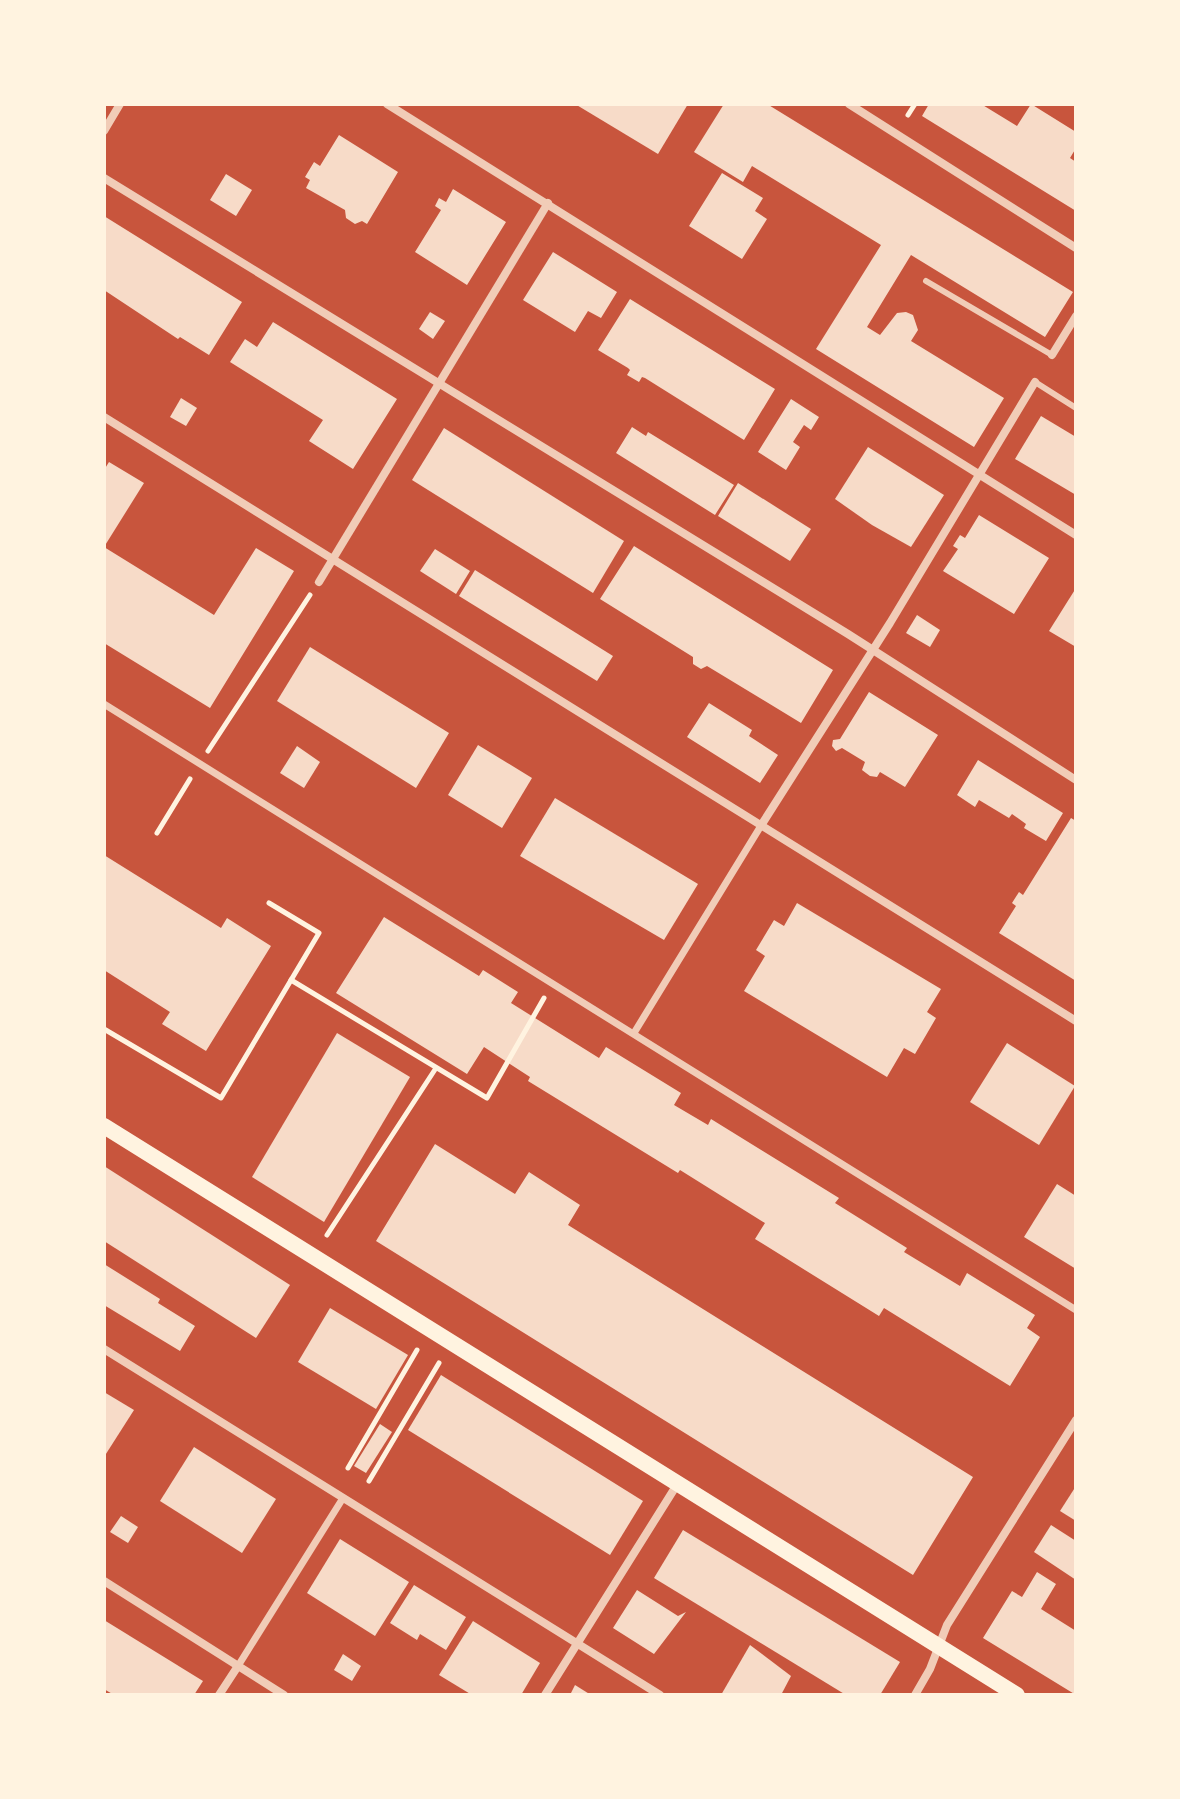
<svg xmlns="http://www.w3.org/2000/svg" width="1180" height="1799" viewBox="0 0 1180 1799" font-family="Signika,sans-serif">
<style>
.building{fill:#f7dbc8}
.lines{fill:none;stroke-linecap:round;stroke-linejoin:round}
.path{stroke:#fff3e0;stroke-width:5}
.service{stroke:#f1ccb7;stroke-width:6}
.pedestrian{stroke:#f1ccb7;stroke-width:7}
.minor{stroke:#f1ccb7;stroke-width:8}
.secondary{stroke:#fff3e0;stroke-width:16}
</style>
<rect width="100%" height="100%" fill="#c8553d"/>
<g class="building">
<path d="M575,104H688L658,154Z"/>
<path d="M724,104H767L1073,292L1045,337L911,255L867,327L880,335L897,313L906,312L913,315L918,330L911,341L1004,398L974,447L816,349L881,245L752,166L743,182L694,152Z"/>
<path d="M929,104H981L1017,126L1031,104L1076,132V148L1070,158L1076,162V211L922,116Z"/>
<path d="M339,135L398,172L367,224L362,221L355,224L346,218L345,210L306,188L310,180L305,177L314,162L320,166Z"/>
<path d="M722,173L763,198L755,211L767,219L742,259L689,226Z"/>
<path d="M226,174L252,190L236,216L210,200Z"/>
<path d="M453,189L506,222L467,285L415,252L441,210L435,206L439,198L446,202Z"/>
<path d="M104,216L242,302L209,355L180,337L178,339L104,290Z"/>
<path d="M553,252L617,292L601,318L588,311L575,332L523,300Z"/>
<path d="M630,299L775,389L744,440L645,378L642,377L639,382L627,375L630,370L628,368L598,350Z"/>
<path d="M430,312L445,321L433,339L419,329Z"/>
<path d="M273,322L397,399L353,469L309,441L323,420L230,362L245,339L257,347Z"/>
<path d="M181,398L197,408L186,426L170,417Z"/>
<path d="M791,399L819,417L811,430L804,425L793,442L800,447L786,470L758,452Z"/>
<path d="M1041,416L1076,437V495L1015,459Z"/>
<path d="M632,427L646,436L648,432L734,485L715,515L616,453Z"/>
<path d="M444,428L624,541L593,593L412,480Z"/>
<path d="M868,447L944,495L911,547L872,525L835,499Z"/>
<path d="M109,462L144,483L104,547L214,615L256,548L294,571L210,708L104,643V470Z"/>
<path d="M738,483L811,529L790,561L718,516Z"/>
<path d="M979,515L1049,558L1014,614L943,571L958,549L953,546L960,535L965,538Z"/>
<path d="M634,546L833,670L801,723L707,666L701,669L693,664V657L600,599Z"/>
<path d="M435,549L470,571L456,594L420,571Z"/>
<path d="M475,570L613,656L597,681L459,596Z"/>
<path d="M1076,588V647L1049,631Z"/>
<path d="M917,615L940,630L930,647L906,633Z"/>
<path d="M310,647L449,733L416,788L277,701Z"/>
<path d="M869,692L938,735L905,787L880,772L877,777L870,776L862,770L865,762L842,748L836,751L832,746L833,740L840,739Z"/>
<path d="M709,703L752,730L749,736L778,755L760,783L687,737Z"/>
<path d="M478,745L532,778L502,828L448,795Z"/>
<path d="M297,746L320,762L304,788L280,773Z"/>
<path d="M978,760L1063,813L1046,841L1024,828L1026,824L1012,814L1009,818L979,800L975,807L957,795Z"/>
<path d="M555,798L698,884L664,940L520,856Z"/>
<path d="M1071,818L1076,821V981L999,933L1016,906L1012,903L1019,892L1023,895Z"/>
<path d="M104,855L221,928L227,918L271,946L206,1051L162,1024L170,1012L104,970Z"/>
<path d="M797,903L941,989L927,1012L936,1018L915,1054L904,1048L887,1077L744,991L765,956L756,950L774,920L784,926Z"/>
<path d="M384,917L479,976L483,970L518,992L511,1003L599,1058L606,1047L681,1093L674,1105L708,1125L711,1119L839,1198L835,1203L907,1248L904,1252L960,1286L967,1273L1035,1315L1027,1328L1040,1337L1010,1386L884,1308L879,1316L755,1239L765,1223L680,1170L678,1173L528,1081L530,1077L484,1047L467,1074L336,993Z"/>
<path d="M337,1033L410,1077L324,1222L252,1177Z"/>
<path d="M1007,1043L1075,1086L1039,1145L970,1102Z"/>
<path d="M435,1144L515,1194L529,1172L580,1205L568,1225L973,1477L913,1575L376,1241Z"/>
<path d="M104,1166L290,1285L256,1338L104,1241Z"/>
<path d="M1057,1184L1076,1196V1269L1024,1237Z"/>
<path d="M104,1264L160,1299L158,1303L195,1326L180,1351L104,1305Z"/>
<path d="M330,1308L408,1355L376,1409L298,1362Z"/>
<path d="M441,1375L643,1501L610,1555L408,1430Z"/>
<path d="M104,1392L134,1410L104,1457Z"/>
<path d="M380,1424L392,1432L366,1473L354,1466Z"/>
<path d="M194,1447L276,1499L242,1553L160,1501Z"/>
<path d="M1076,1486V1521L1060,1511Z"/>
<path d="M121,1516L138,1527L128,1543L110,1532Z"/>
<path d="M1051,1525L1076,1541V1580L1034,1552Z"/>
<path d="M683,1530L900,1662L880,1695H846L654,1578Z"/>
<path d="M340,1539L409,1582L375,1636L307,1593Z"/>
<path d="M1037,1572L1056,1584L1041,1609L1076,1631V1695L983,1638L1012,1591L1022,1597Z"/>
<path d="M414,1585L466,1617L446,1650L420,1634L417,1640L390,1623Z"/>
<path d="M637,1590L678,1616L686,1612L654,1654L613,1628Z"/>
<path d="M104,1620L203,1681L194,1695H114L104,1689Z"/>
<path d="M473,1621L540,1663L521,1695H472L439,1675Z"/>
<path d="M750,1645L791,1676L781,1695H721Z"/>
<path d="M343,1654L361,1666L352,1681L334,1670Z"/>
<path d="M575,1685L591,1695H570Z"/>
</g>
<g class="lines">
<g class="path">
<path d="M908,115L915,104"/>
<path d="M208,751L310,595"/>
<path d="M157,833L190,779"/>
<path d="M291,980L487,1098L544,998"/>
<path d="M104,1029L221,1098L319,933L269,903"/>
<path d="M327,1235L436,1068"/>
<path d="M348,1468L417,1350"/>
<path d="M369,1481L439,1363"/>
</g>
<g class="service">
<path d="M926,281L1052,355"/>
<path d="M1035,382L1076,408"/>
</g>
<g class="pedestrian">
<path d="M104,704L1076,1310"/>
<path d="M634,1033L762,824"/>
<path d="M238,1666L343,1498"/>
</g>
<g class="minor">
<path d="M387,104L1076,535"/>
<path d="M849,104L1076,248"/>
<path d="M104,131L120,104"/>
<path d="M104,178L848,634L1076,780"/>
<path d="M1052,355L1076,316"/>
<path d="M104,417L1076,1021"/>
<path d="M319,582L548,203"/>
<path d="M762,824L890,623L1035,382"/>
<path d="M104,1349L660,1695"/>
<path d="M104,1581L284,1695"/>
<path d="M219,1695L238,1666"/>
<path d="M545,1695L678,1483"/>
<path d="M915,1695L930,1669L947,1625L1076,1420"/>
</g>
<path class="secondary" d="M104,1126L1017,1695"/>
</g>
<rect width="1180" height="1799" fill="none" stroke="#fff3e0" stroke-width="212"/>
</svg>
